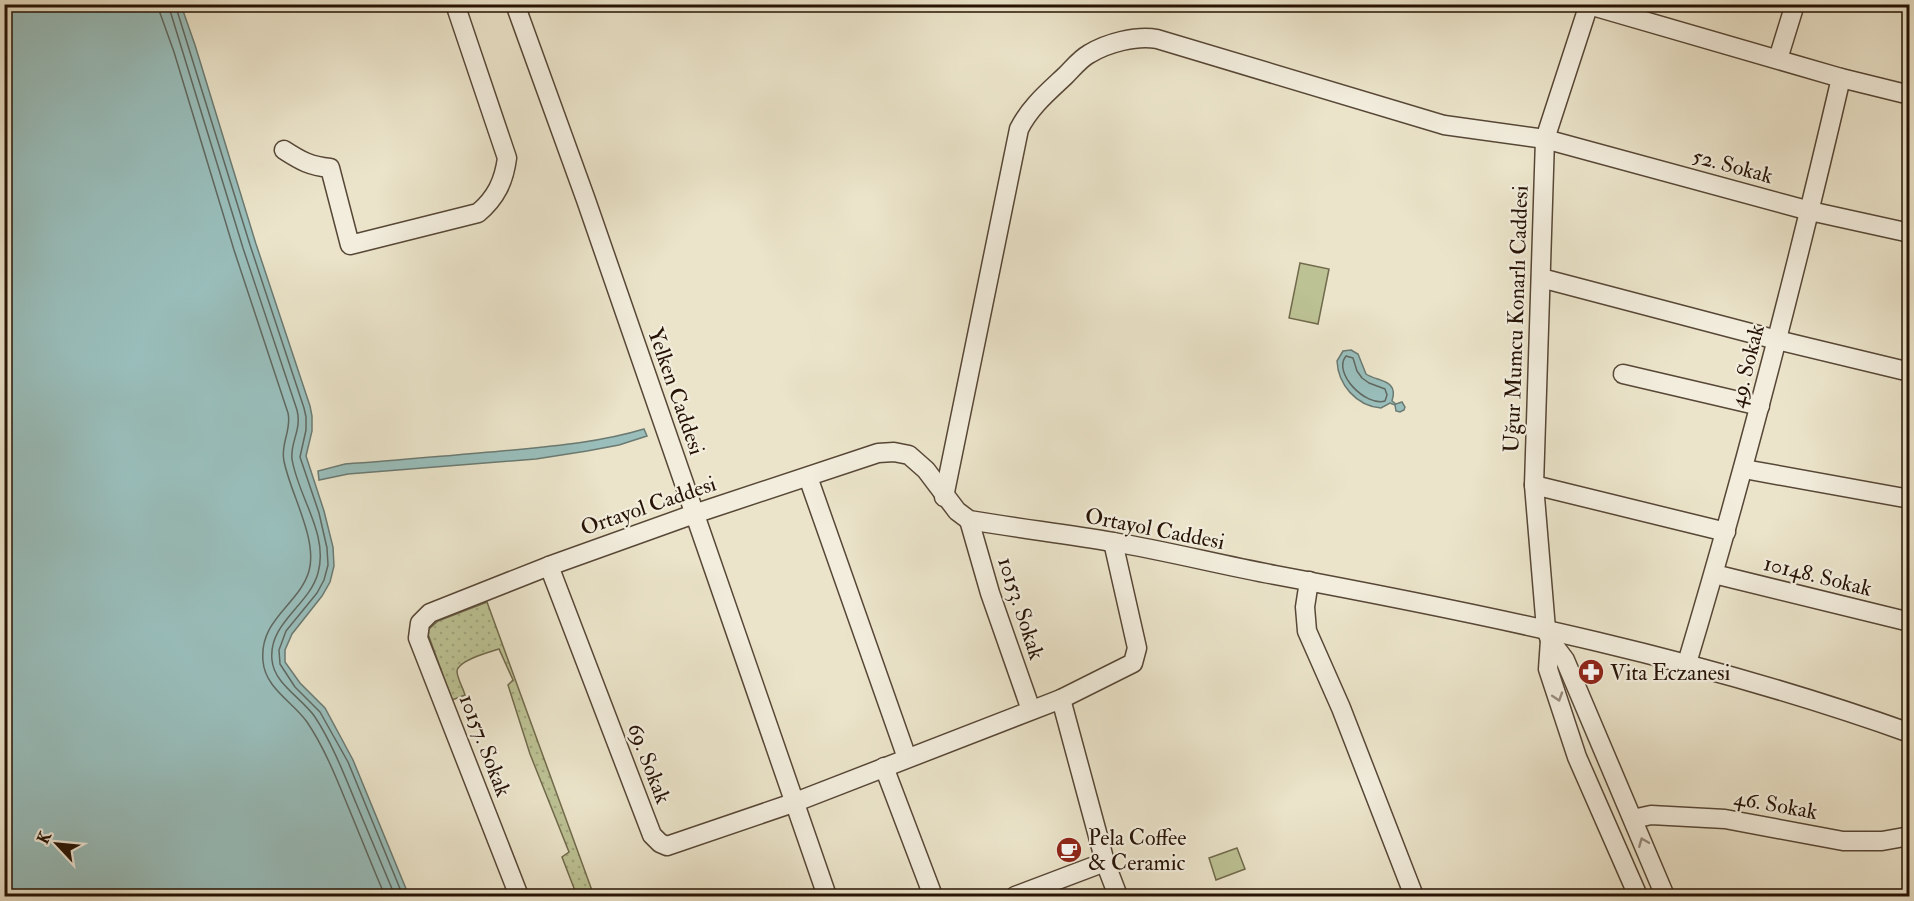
<svg xmlns="http://www.w3.org/2000/svg" width="1914" height="901" viewBox="0 0 1914 901" font-family="'IM FELL Double Pica',serif">
<style>
.grass{fill:url(#grass-dots);stroke:#716a4c;stroke-width:1.5}
.pitch{fill:#bcc294;stroke:#716a4c;stroke-width:1.5}
.water{fill:#99bebb;stroke:#6b7a72;stroke-width:1.5}
.lines{fill:none;stroke-linecap:round;stroke-linejoin:round}
.shore{stroke:#606860;stroke-width:1.5}
.minor-casing{stroke:#574736;stroke-width:21}
.minor{stroke:#f2eddd;stroke-width:18}
.oneway{stroke:#968b7c}
.labels{text-anchor:middle;stroke-width:4.5;stroke-linejoin:round;paint-order:stroke}
.street-label{font-size:22px;fill:#261305;stroke:#f2eddd}
.poi-label{font-size:22px;fill:#261305;stroke:#f2eddd;text-anchor:start}
</style>
<defs>
<pattern id="grass-dots" width="8" height="8" patternUnits="userSpaceOnUse" patternTransform="scale(1.5)"><rect width="8" height="8" fill="#bcc294"/><path d="M2 2h.1M6 6h.1" fill="none" stroke="#a1a67e" stroke-width="1.8" stroke-linecap="round"/></pattern>
</defs>
<rect width="100%" height="100%" fill="#ebe4ca"/>
<filter id="stains"><feTurbulence type="fractalNoise" baseFrequency=".00333" numOctaves="4"/><feColorMatrix values="0 0 0 0 .2 0 0 0 0 .09 0 0 0 0 .02 0 0 0 .5 -.17"/></filter>
<radialGradient id="worn" r=".72"><stop offset=".6" stop-color="#630" stop-opacity="0"/><stop offset="1" stop-color="#630" stop-opacity=".3"/></radialGradient>
<path class="grass" d="M487,602L594,896H577L562,857L569,852L530,754L508,685L513,680L499,649C490,652 458,660 457,671C457,678 463,688 465,695L452,700L428,634L429,629L438,621Z"/>
<g class="pitch">
<path d="M1300,263L1329,269L1318,324L1289,318Z"/>
<path d="M1237,848L1245,869L1216,880L1209,858Z"/>
</g>
<g class="water">
<path d="M5,4L181,5L195,45L256,244L310,406L312,416V431L306,456L324,511L333,547L334,566L330,582L322,596L292,634L285,650V662L300,683L325,708L353,760L409,896H5Z"/>
<path d="M1351,350L1358,354L1366,374C1378,382 1399,379 1392,401L1396,404L1402,402L1405,407L1404,410L1400,412L1396,411L1395,405L1390,403L1381,408C1356,406 1338,384 1337,361L1343,351Z"/>
<path d="M644,429L647,436L619,445L587,451L536,459L348,474L319,480L318,471L345,464C393,461 442,456 491,452C542,447 594,444 644,429Z"/>
</g>
<g class="lines">
<g class="shore">
<path d="M159,4L160,13L174,52L234,250L288,413C292,430 280,444 284,461C290,493 318,539 309,571C299,605 259,619 263,661C265,688 293,702 307,722C324,747 336,777 347,804C360,835 372,866 385,896"/>
<path d="M168,4L243,248L297,410C302,430 290,442 292,459C298,497 329,534 318,573C309,606 268,623 272,660C274,684 302,698 315,717C332,743 344,774 356,803C369,834 382,865 395,896"/>
<path d="M175,4L250,245L304,408L306,417V430L300,457L319,513L327,548L328,565L324,580L317,593L286,631L279,650L280,664L295,687L320,712L348,762L403,896"/>
<path d="M1346,356L1353,358L1357,371L1362,378L1369,383L1385,389L1387,395L1385,401C1366,407 1332,373 1346,356Z"/>
</g>
<g class="minor-casing">
<g id="minor">
<path d="M515,4L586,200L827,896"/>
<path d="M1589,4L1545,139L1534,485L1546,629L1550,640L1565,660L1665,896"/>
<path d="M1589,5L1841,78L1910,95"/>
<path d="M1778,59L1795,4"/>
<path d="M284,150C301,161 310,166 330,168L350,245L478,213C496,198 504,181 507,158L455,4"/>
<path d="M1541,278L1777,340L1910,372"/>
<path d="M1623,374L1760,406"/>
<path d="M1744,469L1910,499"/>
<path d="M808,477L907,758"/>
<path d="M1534,485L1726,532"/>
<path d="M944,497L1019,129C1030,107 1048,92 1065,76C1073,68 1080,59 1089,54C1107,43 1137,35 1157,39L1444,125L1545,139L1810,211L1910,233"/>
<path d="M969,520L990,593L1031,710"/>
<path d="M549,566L652,835L660,843L667,846L793,803L1061,699L1133,663L1137,648L1113,542"/>
<path d="M1714,574L1910,622"/>
<path d="M1309,581L1305,607L1307,631L1341,708L1414,896"/>
<path d="M1550,640L1548,669L1577,757L1638,896"/>
<path d="M1687,663C1745,470 1795,275 1841,78"/>
<path d="M1061,699L1105,862"/>
<path d="M884,767L933,896"/>
<path d="M1633,819L1651,815L1725,819L1843,841H1882L1910,836"/>
<path d="M519,896L418,638L420,623L430,613L549,566L694,514L878,453L894,452L909,455L926,470L957,511L969,520C1017,528 1065,534 1113,542C1167,551 1221,565 1275,575C1489,615 1704,659 1910,733"/>
<path d="M1015,896L1105,862L1118,896"/>
</g>
</g>
<use href="#minor" class="minor"/>
</g>
<defs><path id="oneway-chevron" d="M-2-3.5L2.5 0L-2 3.5" fill="none" stroke-width="1.6" stroke-linecap="round" stroke-linejoin="round" transform="scale(1.5)"/></defs>
<g class="oneway">
<use href="#oneway-chevron" transform="translate(1558 697) rotate(72)"/>
<use href="#oneway-chevron" transform="translate(1643 842) rotate(-112)"/>
</g>
<defs>
<g id="pharmacy-disc" transform="scale(1.35)"><circle r="9.5" fill="#8f2418" stroke="#f2eddd"/><path d="M-2-6h4v4h4v4h-4v4h-4v-4h-4v-4h4Z" fill="#fff"/></g>
<g id="cafe-disc" transform="scale(1.35)"><circle r="9.5" fill="#8f2418" stroke="#f2eddd"/><path d="M-5.5-4.5H6V0H3Q3 3.5 0 3.5H-2.5Q-5.5 3.5-5.5 0ZM3-3.2v2h1.7v-2ZM-6 4.5H4V6H-6Z" fill="#fff"/></g>
</defs>
<g fill-rule="evenodd">
<use href="#pharmacy-disc" x="1591" y="672"/>
<use href="#cafe-disc" x="1069" y="850"/>
</g>
<g class="labels">
<g class="street-label">
<text transform="translate(1733 165) rotate(15)" y="8">52. Sokak</text>
<text transform="translate(1515 319) rotate(-88)" y="8">Uğur Mumcu Konarlı Caddesi</text>
<text transform="translate(1746 366) rotate(-76)" y="8">49. Sokak</text>
<text transform="translate(677 391) rotate(71)" y="8">Yelken Caddesi</text>
<text transform="translate(648 505) rotate(-19)" y="8">Ortayol Caddesi</text>
<text transform="translate(1155 528) rotate(11)" y="8">Ortayol Caddesi</text>
<text transform="translate(1818 575) rotate(14)" y="8">10148. Sokak</text>
<text transform="translate(1022 608) rotate(72)" y="8">10153. Sokak</text>
<text transform="translate(486 745) rotate(69)" y="8">10157. Sokak</text>
<text transform="translate(650 763) rotate(69)" y="8">69. Sokak</text>
<text transform="translate(1776 804) rotate(10)" y="8">46. Sokak</text>
</g>
<g class="poi-label">
<text x="1610" y="680">Vita Eczanesi</text>
<text x="1088" y="845">Pela Coffee<tspan x="1088" dy="25">&amp; Ceramic</tspan></text>
</g>
</g>
<rect width="1914" height="901" fill="none" stroke="#ebe4ca" stroke-width="24"/>
<rect x="6" y="6" width="1902" height="889" fill="none" stroke="#261305" stroke-width="3"/>
<rect x="12" y="12" width="1890" height="877" fill="none" stroke="#261305" stroke-width="1.5"/>
<g transform="translate(57 844) rotate(296)" stroke="#f2eddd" stroke-width="4.5" paint-order="stroke">
<path d="M0-4.5L10 22L0 15L-10 22Z" fill="#261305"/>
<text y="-9" font-size="16" font-weight="bold" text-anchor="middle" fill="#261305">K</text>
</g>
<rect width="100%" height="100%" filter="url(#stains)"/>
<rect width="100%" height="100%" fill="url(#worn)"/>
</svg>
